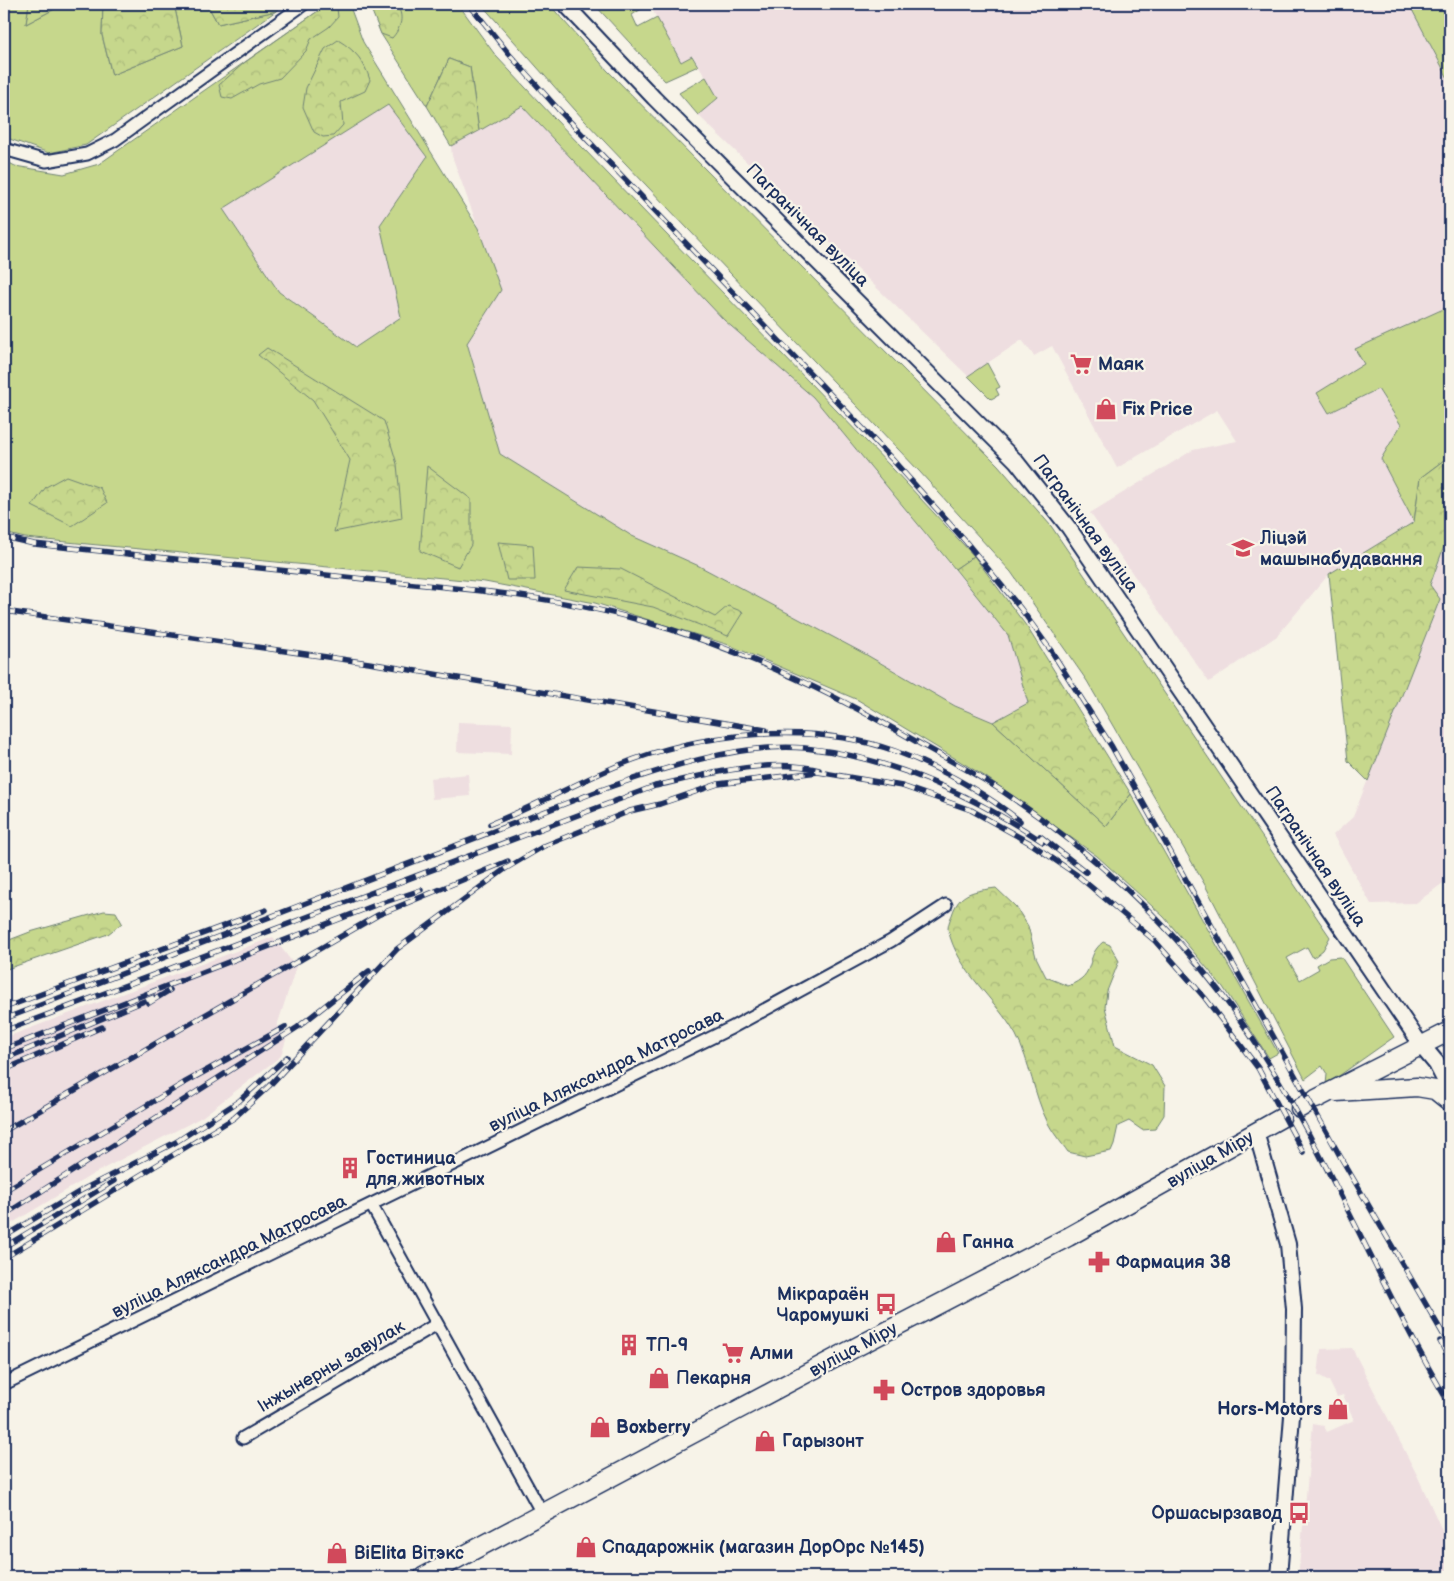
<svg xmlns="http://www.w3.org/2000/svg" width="1454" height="1581" viewBox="0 0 1454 1581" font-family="'Balsamiq Sans',sans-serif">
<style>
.built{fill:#eedee0}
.grass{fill:#c6d78c;stroke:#708375;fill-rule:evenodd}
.forest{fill:url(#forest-crowns);stroke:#708375}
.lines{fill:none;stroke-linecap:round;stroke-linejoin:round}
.minor-casing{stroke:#1b2f5e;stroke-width:15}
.tertiary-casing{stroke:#1b2f5e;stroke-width:18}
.secondary-casing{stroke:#1b2f5e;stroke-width:20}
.primary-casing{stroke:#1b2f5e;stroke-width:21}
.minor{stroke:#f7f3e8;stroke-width:11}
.tertiary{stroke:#f7f3e8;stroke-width:14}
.secondary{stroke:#f7f3e8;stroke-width:16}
.primary{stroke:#f7f3e8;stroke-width:18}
.rail-casing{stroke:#1b2f5e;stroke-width:5.5}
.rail{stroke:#f7f3e8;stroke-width:4;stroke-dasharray:11;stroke-linecap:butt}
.labels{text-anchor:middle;stroke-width:4.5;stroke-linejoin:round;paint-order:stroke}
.street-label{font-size:18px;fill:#1b2f5e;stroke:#f7f3e8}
.poi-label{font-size:18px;font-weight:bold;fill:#1b2f5e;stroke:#f7f3e8;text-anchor:start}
</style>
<defs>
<pattern id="forest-crowns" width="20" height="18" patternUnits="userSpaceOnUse" patternTransform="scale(1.25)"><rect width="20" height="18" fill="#c6d78c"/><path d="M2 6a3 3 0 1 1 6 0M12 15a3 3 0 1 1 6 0" fill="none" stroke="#aab97b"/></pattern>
</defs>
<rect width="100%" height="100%" fill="#f7f3e8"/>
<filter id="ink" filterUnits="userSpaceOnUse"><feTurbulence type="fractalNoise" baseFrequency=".02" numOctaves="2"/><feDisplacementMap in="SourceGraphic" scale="10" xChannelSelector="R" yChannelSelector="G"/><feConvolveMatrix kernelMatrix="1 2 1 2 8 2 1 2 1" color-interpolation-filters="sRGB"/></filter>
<g filter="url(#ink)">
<g class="built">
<path d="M649,4H1409L1450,82V306L1356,349L1365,364L1329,413L1378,389L1401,425L1381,459L1414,522L1329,574L1277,636L1209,682L1090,513L1193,450L1237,441L1217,410L1117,468L1052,346L1034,356L1022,340L968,376L698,115L718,98L693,56L681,62Z"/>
<path d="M388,105L427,157L380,225L401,317L356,347L279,292L223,209Z"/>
<path d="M522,106L724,320L813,397L1008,635L1028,703L993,722L955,706L865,654L699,566L632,536L500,454L467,342L501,290L452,156L451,146Z"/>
<path d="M1450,530V878L1416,903L1371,904L1333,835L1353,817L1440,599L1430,585Z"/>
<path d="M458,722L512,724L511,754L457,752Z"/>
<path d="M468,774L470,796L432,799L430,778Z"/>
<path d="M273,937L296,967L277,1026L286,1040L281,1056L202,1117L95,1173L4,1228V1038Z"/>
<path d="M1352,1348L1417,1475L1450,1548V1577H1298L1313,1424L1324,1426L1327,1432L1354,1420L1343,1395L1337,1397L1329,1381L1318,1375L1321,1349Z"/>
</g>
<g class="grass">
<path d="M4,4H29L26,24L64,4H103L102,35L112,75L183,46L174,4H207L218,24L276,11L86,145L49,153L4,137Z"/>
<path d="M328,4H349L363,42L478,228L501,290L467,343L500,454L632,536L699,566L865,654L955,706L993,722L1106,826L1131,794L1278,1053L1269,1058L1223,987L1164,917L1097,856L986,777L858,700L729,645L595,603L485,582L25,538L4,533V160L15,166L64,174L99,164ZM388,105L427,157L380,225L401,317L356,347L279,292L223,209Z"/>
<path d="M370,4H458L496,56L554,118L893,469L974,556L955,569L813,397L724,320L522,106L479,131L470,67L449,59L427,106L381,34Z"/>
<path d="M481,4H549L607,70L998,465L1051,526L1330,937L1323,950L1313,958L1307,947L1287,958L1300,980L1319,969L1317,965L1329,958L1341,957L1394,1037L1326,1085L1327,1074L1322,1066L1305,1079L1205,885L1087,681L1011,572L919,471L584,120Z"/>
<path d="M594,4H624L626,7L633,4H649L632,15L638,28L657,18L681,62L692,56L698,66L665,81Z"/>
<path d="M1409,4H1442L1450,19V82Z"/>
<path d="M706,77L718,98L698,115L679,93Z"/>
<path d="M1450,306V452L1448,457L1420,478L1414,522L1381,459L1401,425L1378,389L1329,413L1317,393L1364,364L1355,349Z"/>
<path d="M987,363L1000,387L996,389L999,395L991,399L968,376Z"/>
</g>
<g class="forest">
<path d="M29,4H64L26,24Z"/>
<path d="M103,4H174L183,46L112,75L102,35Z"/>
<path d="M207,4H285L276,11L218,24Z"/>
<path d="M328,4L337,8L338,17L329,27L311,39L306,51L280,78L259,84L232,99L222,97L219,85L244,63Z"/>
<path d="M374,4H396C405,16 401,28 392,38L381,34L371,9Z"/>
<path d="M338,40C356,51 364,61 370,80L365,91L341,102L343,125L333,136L323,137L314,132L303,107L306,88L325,49Z"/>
<path d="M449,59L470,67L479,131L451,146L427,106Z"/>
<path d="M267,348L384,421L397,464L402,518L334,532L350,460L313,400L258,355Z"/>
<path d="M1450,452V530L1430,585L1440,599L1368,781L1348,761L1329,574L1414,522L1420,478L1448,457Z"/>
<path d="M427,466L471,499V545L458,567L420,551Z"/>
<path d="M66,476L100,488L107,503L72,526L32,506L46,487Z"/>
<path d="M498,542L533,545L535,580H507Z"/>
<path d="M974,556L1027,627L1131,794L1106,826L993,722L1028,703L1008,635L955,569Z"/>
<path d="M578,567L621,569L715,617L728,606L743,612L728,636L653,607L564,590Z"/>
<path d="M996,888L1016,907L1028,926L1036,957L1046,977L1068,986C1099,974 1083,958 1103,942L1110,945L1119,961L1107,991L1105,1007L1115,1046L1152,1065L1165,1086L1164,1115L1155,1129L1142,1130L1129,1121L1118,1126L1114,1144L1111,1151L1085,1156L1068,1152C1061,1142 1052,1132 1047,1121C1034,1095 1030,1062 1016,1035C996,999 957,971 948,929C948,925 950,919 952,915C959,892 974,891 996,888Z"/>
<path d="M104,911L116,912L122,923L108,934L4,970V942L30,932Z"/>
</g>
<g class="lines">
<g class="minor-casing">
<g id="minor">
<path d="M4,149L46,161L87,154L115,140L304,4"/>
<path d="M372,1206L542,1513"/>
<path d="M4,1384L731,1028L891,941L946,905"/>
<path d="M243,1438L437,1324"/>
</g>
</g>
<g class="tertiary-casing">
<g id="tertiary">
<path d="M565,4L654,98L1016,461L1069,528L1422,1046"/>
<path d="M1256,1132L1288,1244L1294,1309L1293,1404L1279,1577"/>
</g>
</g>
<g class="secondary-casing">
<path id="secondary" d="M1422,1046L1437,1064L1450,1089"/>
</g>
<g class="primary-casing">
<g id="primary">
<path d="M1336,1092L1417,1087L1435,1090L1450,1102"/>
<path d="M1316,1099L1450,1031"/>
<path d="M1300,1108L1308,1103"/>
<path d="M423,1577L841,1355L1068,1237L1281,1118"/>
</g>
</g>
<use href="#minor" class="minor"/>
<use href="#tertiary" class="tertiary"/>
<use href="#secondary" class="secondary"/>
<use href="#primary" class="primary"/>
<g class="rail-casing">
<g id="rail">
<path d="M469,4L509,54L558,109L891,458L966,542L1021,609L1052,652L1112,747L1340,1156L1450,1346"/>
<path d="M4,537L34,544C144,556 254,567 364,579C455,588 550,595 639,620C737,647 829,691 917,742C945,758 975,773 1002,791C1084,846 1159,912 1219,991C1315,1117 1369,1270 1450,1405"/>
<path d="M4,611L369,663L766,730"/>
<path d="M490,824C534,807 574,784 617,766C699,732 811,721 895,751C941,768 982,791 1020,821"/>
<path d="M1040,836L1086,872"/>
<path d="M149,1003L170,990"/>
<path d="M4,1008L266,910"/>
<path d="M4,1019L598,791C658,770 740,742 805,748C891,757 972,795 1043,842"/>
<path d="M4,1031L655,786C704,775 770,757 819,770"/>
<path d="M4,1049L373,906L421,890"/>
<path d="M4,1059L154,997"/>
<path d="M4,1070L102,1027"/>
<path d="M4,1131L378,915L508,861"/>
<path d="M4,1191L184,1083L285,1027"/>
<path d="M4,1215L298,1027L369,971"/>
<path d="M4,1237L82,1190L176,1142L239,1101L287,1057"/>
<path d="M4,1247L114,1181"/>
<path d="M4,1258L234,1118L269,1086L397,949L505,869L544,846L630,811L660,804L718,784L818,772L902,786L971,810L1030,843L1077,875L1155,941L1205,998L1258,1068L1303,1152"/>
<path d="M1440,1341L1450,1361"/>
</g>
</g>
<use href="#rail" class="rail"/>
</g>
</g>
<defs>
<g id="supermarket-bare" transform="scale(1.725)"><path d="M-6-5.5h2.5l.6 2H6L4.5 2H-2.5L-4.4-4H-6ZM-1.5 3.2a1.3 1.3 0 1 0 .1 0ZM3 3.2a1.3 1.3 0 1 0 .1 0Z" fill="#d1495b" stroke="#f7f3e8" stroke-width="2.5" paint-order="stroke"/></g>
<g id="shop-bare" transform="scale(1.725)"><path d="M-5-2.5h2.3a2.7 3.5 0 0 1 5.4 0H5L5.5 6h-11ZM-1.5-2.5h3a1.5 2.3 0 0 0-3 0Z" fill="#d1495b" stroke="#f7f3e8" stroke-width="2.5" paint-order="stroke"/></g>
<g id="university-bare" transform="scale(1.725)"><path d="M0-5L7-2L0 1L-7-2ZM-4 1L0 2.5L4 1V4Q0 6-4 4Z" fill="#d1495b" stroke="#f7f3e8" stroke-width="2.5" paint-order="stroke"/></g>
<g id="building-bare" transform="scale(1.725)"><path d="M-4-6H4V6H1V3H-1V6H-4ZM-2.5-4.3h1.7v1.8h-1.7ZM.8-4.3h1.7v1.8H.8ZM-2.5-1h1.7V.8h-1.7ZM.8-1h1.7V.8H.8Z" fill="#d1495b" stroke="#f7f3e8" stroke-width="2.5" paint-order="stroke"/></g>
<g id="pharmacy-bare" transform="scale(1.725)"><path d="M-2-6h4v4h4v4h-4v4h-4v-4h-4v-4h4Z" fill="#d1495b" stroke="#f7f3e8" stroke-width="2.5" paint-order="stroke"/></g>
<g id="bus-bare" transform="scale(1.725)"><path d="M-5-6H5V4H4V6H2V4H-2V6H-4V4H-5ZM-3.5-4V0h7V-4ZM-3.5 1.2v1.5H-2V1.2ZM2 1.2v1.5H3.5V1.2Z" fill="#d1495b" stroke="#f7f3e8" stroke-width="2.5" paint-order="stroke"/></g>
</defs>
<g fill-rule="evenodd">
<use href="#supermarket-bare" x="1081" y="364"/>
<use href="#shop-bare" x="1106" y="409"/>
<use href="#university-bare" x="1243" y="548"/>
<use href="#building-bare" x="350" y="1168"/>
<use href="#shop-bare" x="946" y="1242"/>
<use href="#pharmacy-bare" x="1099" y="1262"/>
<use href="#bus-bare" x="886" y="1304"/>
<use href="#building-bare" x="629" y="1345"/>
<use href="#supermarket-bare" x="733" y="1353"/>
<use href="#shop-bare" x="659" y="1378"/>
<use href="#pharmacy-bare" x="884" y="1390"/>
<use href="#shop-bare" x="1338" y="1409"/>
<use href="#shop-bare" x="600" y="1427"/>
<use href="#shop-bare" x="765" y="1441"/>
<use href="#bus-bare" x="1299" y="1513"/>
<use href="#shop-bare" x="586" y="1547"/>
<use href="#shop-bare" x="337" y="1553"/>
</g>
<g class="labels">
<g class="street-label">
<text transform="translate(808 225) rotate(45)" y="6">Пагранічная вуліца</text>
<text transform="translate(1086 523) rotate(54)" y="6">Пагранічная вуліца</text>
<text transform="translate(1316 856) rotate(56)" y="6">Пагранічная вуліца</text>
<text transform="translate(606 1070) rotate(-26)" y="6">вуліца Аляксандра Матросава</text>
<text transform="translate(1210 1159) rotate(-30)" y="6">вуліца Міру</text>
<text transform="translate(229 1256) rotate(-26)" y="6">вуліца Аляксандра Матросава</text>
<text transform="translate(853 1349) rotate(-28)" y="6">вуліца Міру</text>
<text transform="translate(331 1366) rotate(-30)" y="6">Інжынерны завулак</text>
</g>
<g class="poi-label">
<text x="1098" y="370">Маяк</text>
<text x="1122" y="415">Fix Price</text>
<text x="1260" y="544">Ліцэй<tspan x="1260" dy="21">машынабудавання</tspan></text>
<text x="366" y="1164">Гостиница<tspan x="366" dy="21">для животных</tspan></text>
<text x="962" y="1248">Ганна</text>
<text x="1116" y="1268">Фармация 38</text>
<text x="869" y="1300" text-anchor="end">Мікрараён<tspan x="869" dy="21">Чаромушкі</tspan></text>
<text x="646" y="1351">ТП-9</text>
<text x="750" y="1359">Алми</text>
<text x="676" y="1384">Пекарня</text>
<text x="901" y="1396">Остров здоровья</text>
<text x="1322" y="1415" text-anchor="end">Hors-Motors</text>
<text x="616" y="1433">Boxberry</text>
<text x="782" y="1447">Гарызонт</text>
<text x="1282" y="1519" text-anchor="end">Оршасырзавод</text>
<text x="602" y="1553">Спадарожнік (магазин ДорОрс №145)</text>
<text x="354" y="1559">ВiElita Вітэкс</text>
</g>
</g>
<rect width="1454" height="1581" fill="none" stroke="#f7f3e8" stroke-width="20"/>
<rect x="10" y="10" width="1434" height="1561" fill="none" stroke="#1b2f5e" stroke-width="2" filter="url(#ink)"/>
</svg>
